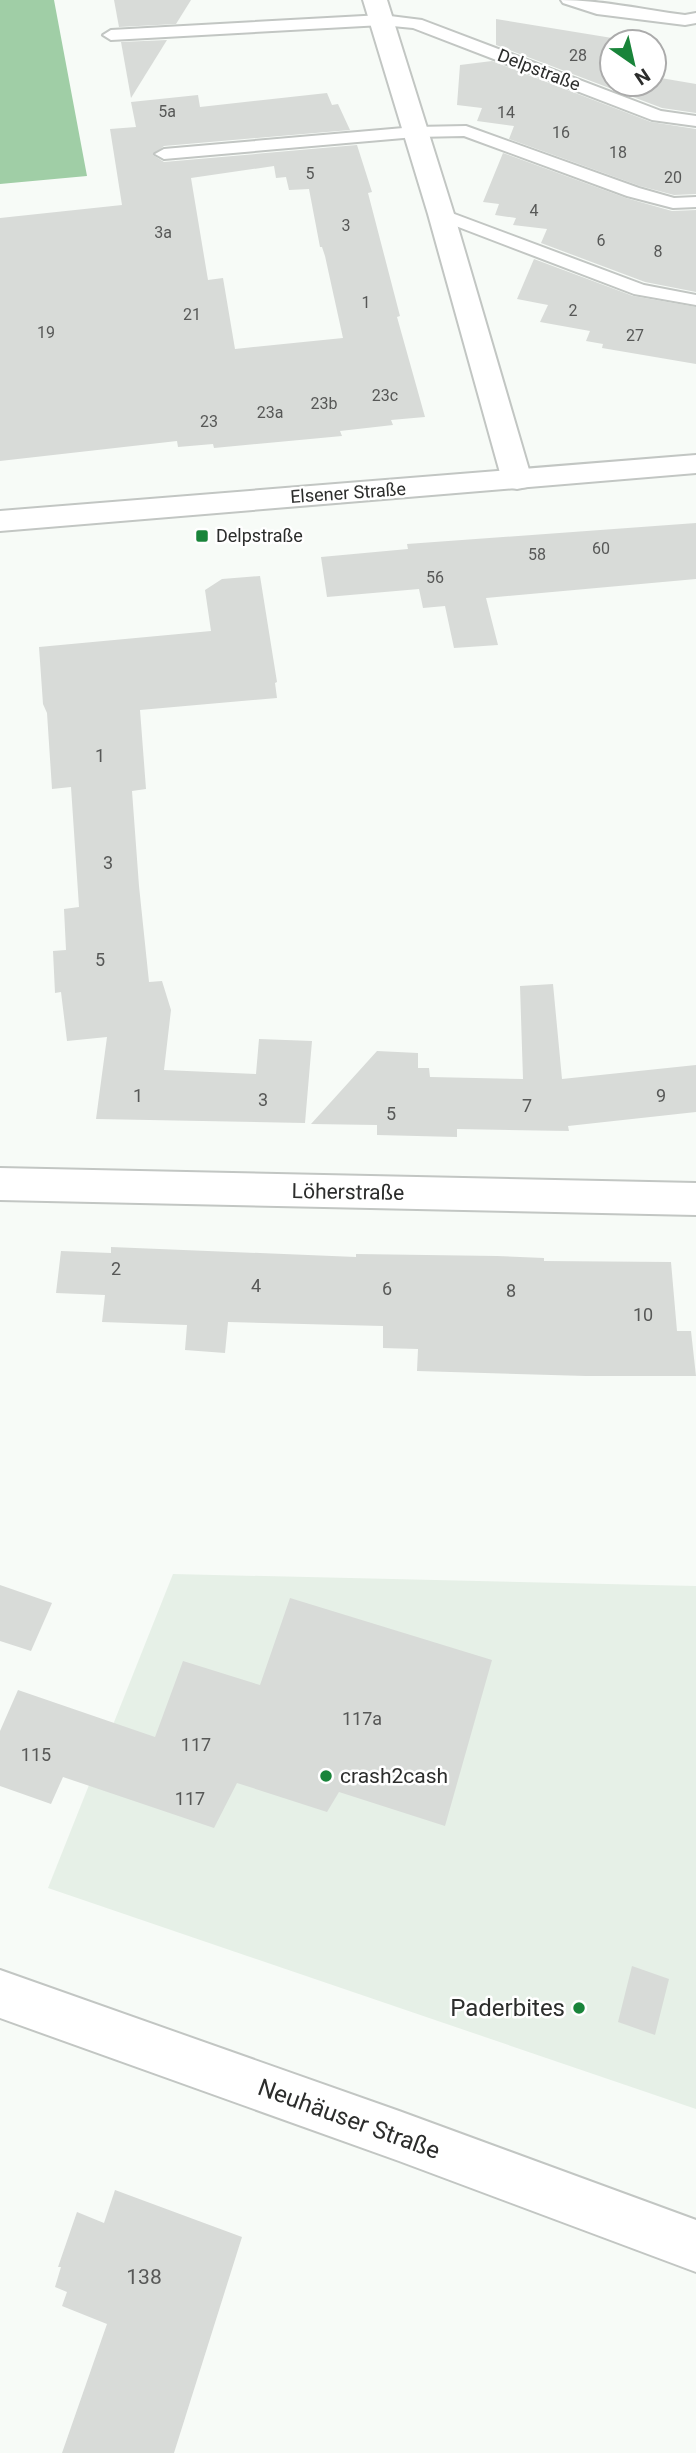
<svg xmlns="http://www.w3.org/2000/svg" width="696" height="2453" viewBox="0 0 696 2453" font-family="Roboto,sans-serif">
<style>
.built{fill:#e6f0e7}
.forest{fill:#a0cea6}
.building{fill:#d8dbd8;fill-rule:evenodd}
.lines{fill:none;stroke-linecap:round;stroke-linejoin:round}
.service-casing{stroke:#c2c6c3;stroke-width:4}
.minor-casing{stroke:#c2c6c3;stroke-width:4}
.tertiary-casing{stroke:#c2c6c3;stroke-width:4}
.secondary-casing{stroke:#c2c6c3;stroke-width:4}
.service{fill:#fff;fill-rule:evenodd}
.minor{fill:#fff;fill-rule:evenodd}
.tertiary{fill:#fff;fill-rule:evenodd}
.secondary{fill:#fff;fill-rule:evenodd}
.poi-dot{fill:#19843a;stroke:#fff;stroke-width:2.5}
.labels{text-anchor:middle;stroke-width:5;stroke-linejoin:round;paint-order:stroke}
.far-number-label{font-size:16px;fill:#575857}
.far-street-label{font-size:18px;fill:#2c2d2c;stroke:#fff}
.far-poi-label{font-size:18px;fill:#2c2d2c;stroke:#fff;text-anchor:start}
.number-label{font-size:18px;fill:#575857}
.street-label{font-size:21px;fill:#2c2d2c;stroke:#fff}
.poi-label{font-size:21px;fill:#2c2d2c;stroke:#fff;text-anchor:start}
.near-number-label{font-size:21px;fill:#575857}
.near-poi-label{font-size:24px;fill:#2c2d2c;stroke:#fff;text-anchor:end}
.near-street-label{font-size:24px;fill:#2c2d2c;stroke:#fff}
</style>
<rect width="100%" height="100%" fill="#f7fbf7"/>
<path class="built" d="M173,1574L696,1586V2109L48,1888Z"/>
<path class="forest" d="M0,0H54L87,176L0,184Z"/>
<g class="building">
<path d="M114,0H191L176,24L119,27Z"/>
<path d="M496,19L612,38V84H654V65L659,66L655,77L696,84V113L662,108L496,45Z"/>
<path d="M167,40L131,98L121,42Z"/>
<path d="M492,61L651,122L696,129V194L674,195L640,186L509,139L514,126L477,121L482,108L457,105L460,65Z"/>
<path d="M327,93L332,105L338,104L350,130L164,146L153,155L164,162L357,145L372,192L368,193L400,316L397,317L425,417L391,420L393,425L340,431L342,436L214,448L213,444L178,447L177,441L0,461V218L122,205L110,129L136,127L131,102L198,95L200,107ZM274,166L276,178L286,177L289,190L309,189L320,247H322L325,256L343,338L235,349L223,278L208,280L191,178Z"/>
<path d="M503,153L626,198L672,211L696,210V292L645,282L541,243L547,229L513,225L516,218L495,215L499,204L483,202Z"/>
<path d="M534,259L633,296L696,307V364L602,348L603,344L586,341L590,331L540,322L548,305L517,299Z"/>
<path d="M696,523V579L486,598L498,645L454,648L445,606L423,608L419,589L327,597L321,557L408,549L407,544Z"/>
<path d="M260,576L277,682L275,683L277,698L140,710L146,789L132,791L139,886L149,982L162,981L171,1010L164,1070L256,1074L259,1039L312,1041L305,1123L96,1119L107,1037L67,1041L61,992L55,993L53,951L66,950L64,909L79,907L71,787L52,789L47,713L43,704L39,647L211,631L205,590L222,579Z"/>
<path d="M553,984L562,1079L696,1065V1112L568,1126L569,1131L457,1129V1137L377,1135V1125L311,1124L377,1051L418,1053V1068H429L430,1077L523,1079L520,986Z"/>
<path d="M111,1247L356,1257V1254L497,1256L544,1258V1261L671,1262L677,1331H691L696,1376H586L417,1371L418,1349L383,1348V1326L228,1322L225,1353L185,1350L187,1325L102,1322L105,1295L56,1293L61,1251L111,1253Z"/>
<path d="M0,1585L52,1603L31,1651L0,1641Z"/>
<path d="M290,1598L492,1660L445,1826L339,1792L327,1812L237,1783L214,1828L63,1777L51,1804L0,1786V1731L18,1690L155,1737L183,1661L260,1685Z"/>
<path d="M632,1966L669,1979L655,2035L618,2022Z"/>
<path d="M115,2190L242,2237L174,2453H62L107,2324L62,2306L67,2292L55,2287L61,2267H58L77,2212L104,2223Z"/>
</g>
<g class="lines">
<g class="service-casing">
<g id="service">
<path d="M561,0C602,0 644,10 685,15L696,13V23L685,25L597,14L563,3Z"/>
<path d="M382,15L422,20L661,111L696,116V126L652,120L413,28L382,25L111,40L103,35L111,30Z"/>
<path d="M466,126L639,188L674,198L696,197V207L673,208L627,196L464,136L415,137L164,159L155,154L164,149L415,127Z"/>
<path d="M441,209L644,285L696,295V305L634,294L435,218L432,214Z"/>
</g>
</g>
<g class="minor-casing">
<g id="minor">
<path d="M363,0H387L454,214L532,480L527,487L517,489L507,487L502,480L428,214Z"/>
<path d="M0,1168L696,1183V1215L0,1200Z"/>
</g>
</g>
<g class="tertiary-casing">
<path id="tertiary" d="M696,455V473L0,531V511Z"/>
</g>
<g class="secondary-casing">
<path id="secondary" d="M0,1970L399,2111L696,2220V2272L399,2161L0,2018Z"/>
</g>
<use href="#service" class="service"/>
<use href="#minor" class="minor"/>
<use href="#tertiary" class="tertiary"/>
<use href="#secondary" class="secondary"/>
</g>
<g class="poi-dot">
<rect x="195" y="529" width="14" height="14" rx="3.5"/>
<circle cx="326" cy="1776" r="7"/>
<circle cx="579" cy="2008" r="7"/>
</g>
<g class="labels">
<g class="far-number-label">
<text x="578" y="61">28</text>
<text x="167" y="117">5a</text>
<text x="506" y="118">14</text>
<text x="561" y="138">16</text>
<text x="618" y="158">18</text>
<text x="310" y="179">5</text>
<text x="673" y="183">20</text>
<text x="534" y="216">4</text>
<text x="346" y="231">3</text>
<text x="163" y="238">3a</text>
<text x="601" y="246">6</text>
<text x="658" y="257">8</text>
<text x="366" y="308">1</text>
<text x="573" y="316">2</text>
<text x="192" y="320">21</text>
<text x="46" y="338">19</text>
<text x="635" y="341">27</text>
<text x="385" y="401">23c</text>
<text x="324" y="409">23b</text>
<text x="270" y="418">23a</text>
<text x="209" y="427">23</text>
<text x="601" y="554">60</text>
<text x="537" y="560">58</text>
<text x="435" y="583">56</text>
</g>
<g class="far-street-label">
<text transform="translate(539 70) rotate(21)" y="6">Delpstraße</text>
<text transform="translate(348 493) rotate(-4)" y="6">Elsener Straße</text>
</g>
<g class="far-poi-label">
<text x="216" y="542">Delpstraße</text>
</g>
<g class="number-label">
<text x="100" y="762">1</text>
<text x="108" y="869">3</text>
<text x="100" y="966">5</text>
<text x="138" y="1102">1</text>
<text x="661" y="1102">9</text>
<text x="263" y="1106">3</text>
<text x="527" y="1112">7</text>
<text x="391" y="1120">5</text>
<text x="116" y="1275">2</text>
<text x="256" y="1292">4</text>
<text x="387" y="1295">6</text>
<text x="511" y="1297">8</text>
<text x="643" y="1321">10</text>
<text x="362" y="1725">117a</text>
<text x="196" y="1751">117</text>
<text x="36" y="1761">115</text>
<text x="190" y="1805">117</text>
</g>
<g class="street-label">
<text transform="translate(348 1192) rotate(1)" y="7">Löherstraße</text>
</g>
<g class="poi-label">
<text x="340" y="1783">crash2cash</text>
</g>
<g class="near-number-label">
<text x="144" y="2284">138</text>
</g>
<g class="near-poi-label">
<text x="565" y="2016">Paderbites</text>
</g>
<g class="near-street-label">
<text transform="translate(349 2119) rotate(20)" y="8">Neuhäuser Straße</text>
</g>
</g>
<g transform="translate(633 63) rotate(146)"><circle r="33" fill="#ffffff" stroke="#ababab" stroke-width="2"/>
<path d="M0-5L12 26L0 18L-12 26Z" fill="#19843a"/>
<text y="-10" font-size="19" font-weight="bold" text-anchor="middle" fill="#2c2d2c">N</text>
</g>
</svg>
